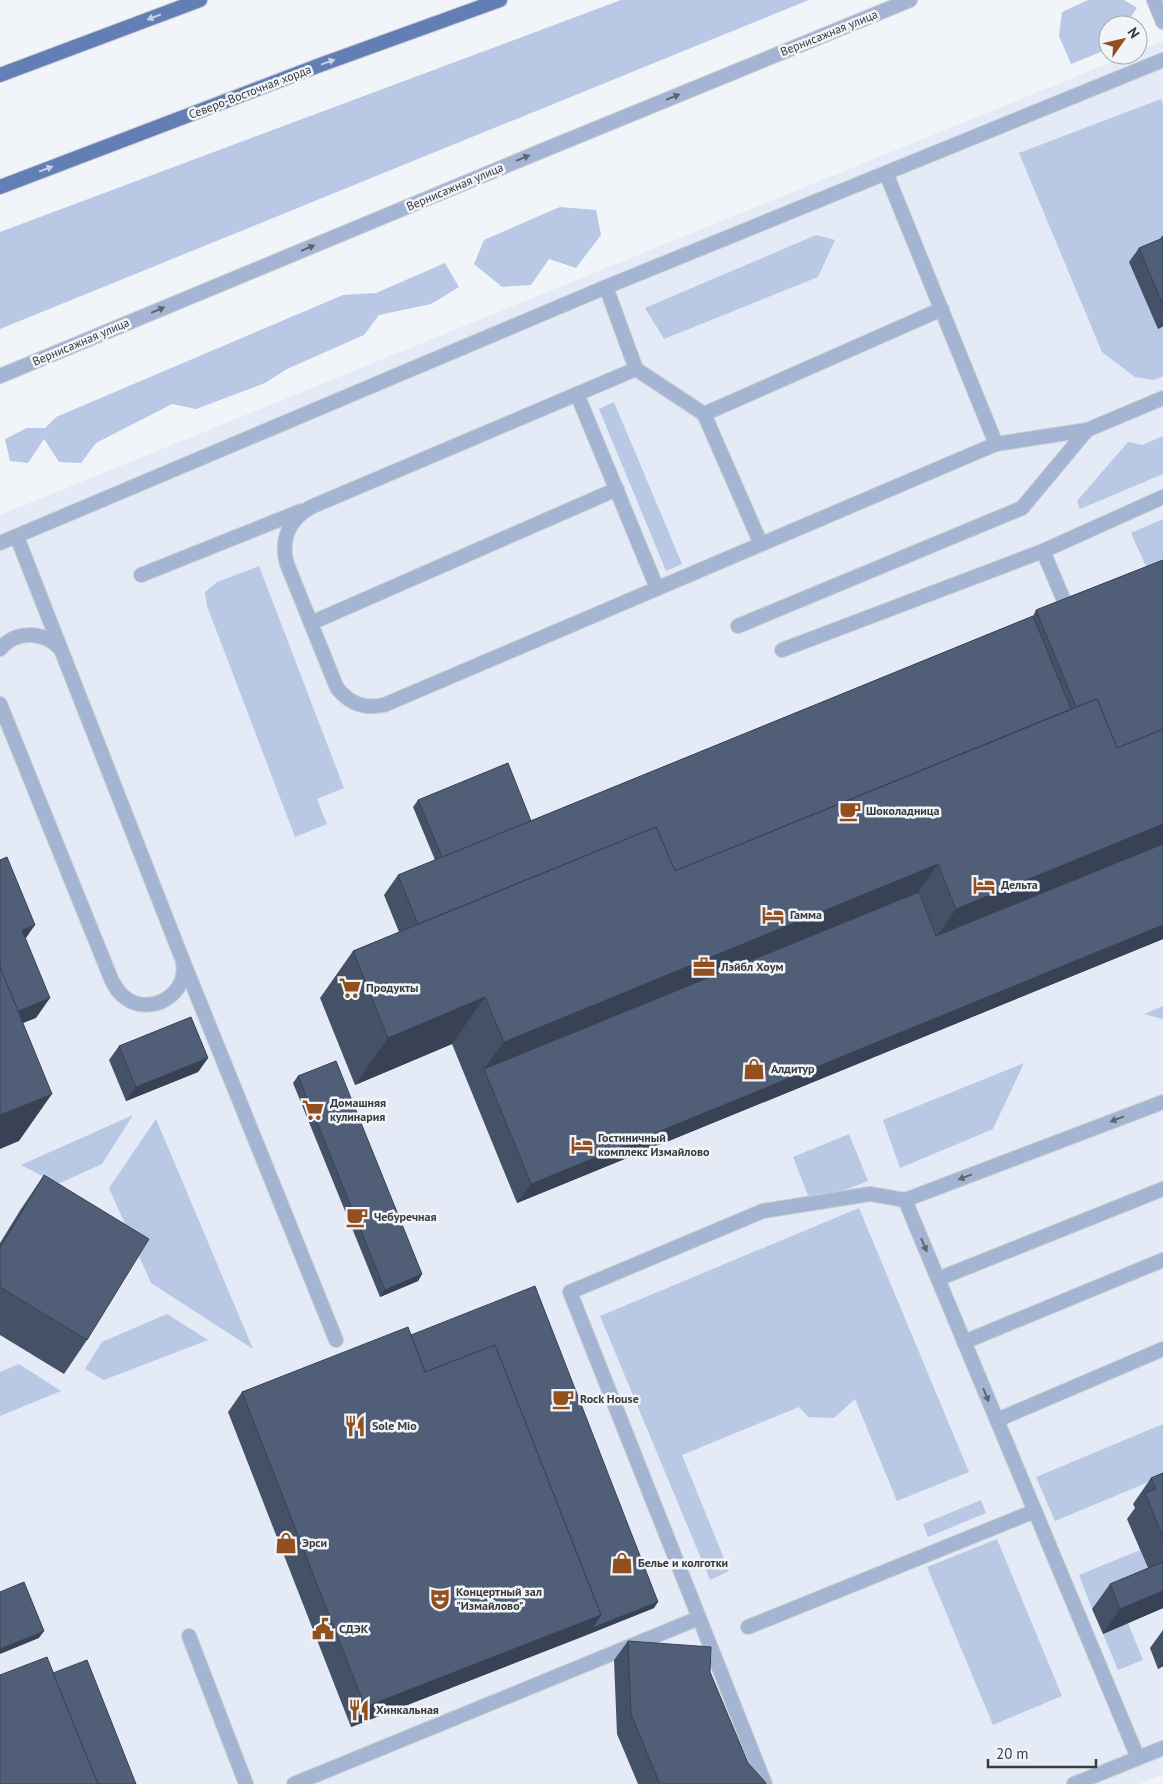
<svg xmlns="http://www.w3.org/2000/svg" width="1163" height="1784" viewBox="0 0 1163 1784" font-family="'PT Sans',sans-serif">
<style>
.built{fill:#e4ebf7}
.green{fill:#b8c8e5}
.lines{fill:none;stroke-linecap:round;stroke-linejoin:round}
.service-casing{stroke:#cccfd3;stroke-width:16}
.tertiary-casing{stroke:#cccfd3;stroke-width:16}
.primary-casing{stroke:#cccfd3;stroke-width:16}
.service{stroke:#a4b5d3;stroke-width:14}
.tertiary{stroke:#a4b5d3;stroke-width:14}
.primary{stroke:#627eb5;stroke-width:14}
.wall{fill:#455167}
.shaded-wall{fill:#384254}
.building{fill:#505e78;stroke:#384254}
.oneway{fill:#c6d1e5}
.oneway2{fill:#5e6571}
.labels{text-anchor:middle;stroke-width:5;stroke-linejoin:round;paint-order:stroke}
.street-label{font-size:12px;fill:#393a3c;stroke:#f1f4f9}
.poi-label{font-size:12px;font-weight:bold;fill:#393a3c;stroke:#f1f4f9;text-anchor:start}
</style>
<rect width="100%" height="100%" fill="#f1f4f9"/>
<path class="built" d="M1163,41V1774L1139,1784H0V515L1129,55H1138V51Z"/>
<g class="green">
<path d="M621,0H809L0,329V232Z"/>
<path d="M1088,0H1124L1137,8L1125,25H1108V49L1071,64L1059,36L1062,12Z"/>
<path d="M1161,99L1163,104V376L1154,380L1135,377L1102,352L1019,153Z"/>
<path d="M560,207L596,210L601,235L576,268L549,259L531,285L502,287L474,264L484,240Z"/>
<path d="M816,235L835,240L818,277L664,339L645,308Z"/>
<path d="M445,263L459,287L431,304L379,315L364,335L287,369L265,383L196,409L172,404L96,443L81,463L59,462L44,439L28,463L10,461L5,439L27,428H45L56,417L343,295L376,293Z"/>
<path d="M614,402L682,564L666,571L599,409Z"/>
<path d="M1163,436V474L1080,509L1077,501L1128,442L1142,445Z"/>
<path d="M1163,519V578L1153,582L1131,533Z"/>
<path d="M259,566L344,788L317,799L327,824L295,837L207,606L205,592L217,582Z"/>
<path d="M1163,1006V1019L1144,1014Z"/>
<path d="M1024,1063L993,1129L900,1168L883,1120Z"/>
<path d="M133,1115L102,1164L58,1184L21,1165Z"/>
<path d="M156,1119L253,1349L151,1283L109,1188Z"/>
<path d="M849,1134L868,1181L811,1203L793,1157Z"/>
<path d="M859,1208L969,1472L897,1501L855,1399L834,1418L808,1417L799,1407L682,1455L729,1571L710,1580L600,1316Z"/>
<path d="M167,1314L208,1340L104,1380L85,1369L102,1342Z"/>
<path d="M19,1364L61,1391L0,1416V1372Z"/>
<path d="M1163,1424V1476L1055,1521L1036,1477Z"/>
<path d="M981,1500L986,1513L928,1537L923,1524Z"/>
<path d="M997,1539L1062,1696L993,1725L927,1567Z"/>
<path d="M1140,1550L1154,1583L1092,1609L1079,1575Z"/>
<path d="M1128,1623L1143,1660L1118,1670L1103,1634Z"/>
</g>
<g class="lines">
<g class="service-casing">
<g id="service">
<path d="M1154,0L1163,22"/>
<path d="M606,287L636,369L704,414L761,544"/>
<path d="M636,369L311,507C289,519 280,540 287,564L337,688C350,704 364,709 384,705L996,444L886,173"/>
<path d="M577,394L657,588"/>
<path d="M704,414L942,309"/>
<path d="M996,444L1087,430L1163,398"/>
<path d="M17,537L181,956L336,1340"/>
<path d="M0,543L606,287L1163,60"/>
<path d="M1043,551L1070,615"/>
<path d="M141,575L301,511"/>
<path d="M311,623L617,489"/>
<path d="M738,626L1022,508L1087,430"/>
<path d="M0,649C16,630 43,631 60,648"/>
<path d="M782,650L1043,551L1163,497"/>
<path d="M0,704L112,981C116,988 119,994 127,999C152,1016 189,993 183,963"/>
<path d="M905,1200L1138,1758"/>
<path d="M938,1279L1163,1189"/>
<path d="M964,1342L1163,1260"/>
<path d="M997,1420L1163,1349"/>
<path d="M748,1627L1035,1511"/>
<path d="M189,1636L246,1784"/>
<path d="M294,1784L699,1618"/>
<path d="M765,1784L570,1292L763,1211L870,1194L905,1200L1163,1102"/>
<path d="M1074,1784L1163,1748"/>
</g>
</g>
<g class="tertiary-casing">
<path id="tertiary" d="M0,376L544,150L910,0"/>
</g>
<g class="primary-casing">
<g id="primary">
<path d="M0,75L200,0"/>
<path d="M0,187L320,65L500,0"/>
</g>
</g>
<use href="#service" class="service"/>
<use href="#tertiary" class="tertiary"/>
<use href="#primary" class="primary"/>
</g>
<g class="wall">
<path d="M1163,235V326L1158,329L1129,262L1139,248L1160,239Z"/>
<path d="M1163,560V939L517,1203L452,1044L355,1085L320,998L353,951L399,932L384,895L398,875L435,860L413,807L418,800L531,821L1033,616L1036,610Z"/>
<path d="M119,1046L208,1058L198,1072L126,1101L109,1060Z"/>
<path d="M298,1076L422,1274L418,1281L380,1297L293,1083Z"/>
<path d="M44,1175L87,1340L64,1374L0,1335V1243L21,1209Z"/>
<path d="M411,1335L654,1608L351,1727L228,1412L242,1392Z"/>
<path d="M1163,1473V1608L1103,1634L1092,1609L1110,1584L1148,1568L1127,1519L1135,1508L1133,1504L1151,1478Z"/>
<path d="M1163,1630V1666L1158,1669L1150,1648Z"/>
<path d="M628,1641L748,1763L766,1784H638L617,1734L614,1660Z"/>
</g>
<g class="shaded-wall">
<path d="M1163,321V326L1158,329Z"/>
<path d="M1163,824V858L923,956L956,909Z"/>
<path d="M938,864L905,911L484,1069L504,1042Z"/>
<path d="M35,925L21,945L22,930Z"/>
<path d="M1163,925V939L517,1203L531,1184Z"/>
<path d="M485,997L452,1044L355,1085L388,1038Z"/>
<path d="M50,998L36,1018L0,1032V1018Z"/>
<path d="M208,1058L198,1072L126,1101L136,1087Z"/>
<path d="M52,1094L19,1141L0,1149V1115Z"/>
<path d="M422,1274L418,1281L380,1297L385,1290Z"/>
<path d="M1163,1591V1608L1103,1634L1120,1609Z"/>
<path d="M658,1602L654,1608L587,1635L592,1628Z"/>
<path d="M601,1615L587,1635L351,1727L365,1707Z"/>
<path d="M44,1631L39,1638L0,1654V1649Z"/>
<path d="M1163,1662V1666L1158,1669Z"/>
</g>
<g class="building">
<path d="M1163,238V305L1139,248Z"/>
<path d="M1163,560V729L1117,748L1097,699L1076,707L1036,610Z"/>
<path d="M1033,616L1071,709L675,871L656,827L418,924L398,875Z"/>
<path d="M1097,699L1117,748L1163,729V824L956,909L938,864L504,1042L485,997L388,1038L353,951L656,827L675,871Z"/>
<path d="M508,763L531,821L442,857L418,800Z"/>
<path d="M1163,844V925L531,1184L484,1069L919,892L936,936Z"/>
<path d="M7,857L35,925L22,930L50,998L18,1011L0,967V860Z"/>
<path d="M0,967L52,1094L0,1115Z"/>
<path d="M191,1017L208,1058L136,1087L119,1046Z"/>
<path d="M336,1061L422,1274L385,1290L298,1076Z"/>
<path d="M44,1175L149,1239L87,1340L0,1287V1248Z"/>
<path d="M535,1286L658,1602L592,1628L601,1615L495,1345L425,1372L411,1335Z"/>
<path d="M408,1327L425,1372L495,1345L601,1615L365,1707L242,1392Z"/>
<path d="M1163,1473V1537L1145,1493L1156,1489L1151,1478Z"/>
<path d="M1163,1562V1591L1120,1609L1110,1584Z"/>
<path d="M24,1582L44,1631L0,1649V1592Z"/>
<path d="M628,1641L711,1647L710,1672L748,1763L766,1783V1784H660L631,1714Z"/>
<path d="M47,1657L98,1784H0V1675Z"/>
<path d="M87,1660L136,1784H98L53,1673Z"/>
</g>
<defs><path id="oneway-solid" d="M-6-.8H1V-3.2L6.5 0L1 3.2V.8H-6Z" transform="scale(1.25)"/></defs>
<g class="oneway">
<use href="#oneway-solid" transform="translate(154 17) rotate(159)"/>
<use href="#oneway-solid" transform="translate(328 62) rotate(-20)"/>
<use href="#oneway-solid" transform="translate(46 169) rotate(-21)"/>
</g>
<g class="oneway2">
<use href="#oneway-solid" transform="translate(673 97) rotate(-22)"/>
<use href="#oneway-solid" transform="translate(523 158) rotate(-23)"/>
<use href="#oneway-solid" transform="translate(308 248) rotate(-23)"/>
<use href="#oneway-solid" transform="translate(158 310) rotate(-23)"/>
<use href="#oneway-solid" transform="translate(1117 1119) rotate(159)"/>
<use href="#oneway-solid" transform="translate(965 1177) rotate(159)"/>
<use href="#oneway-solid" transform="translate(924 1245) rotate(67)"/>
<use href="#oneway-solid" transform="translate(986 1395) rotate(67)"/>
</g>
<defs>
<g id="cafe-bare" transform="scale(1.725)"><path d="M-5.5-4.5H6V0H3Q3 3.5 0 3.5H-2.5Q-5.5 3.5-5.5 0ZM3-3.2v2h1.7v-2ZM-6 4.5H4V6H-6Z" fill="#92501f" stroke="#f1f4f9" stroke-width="2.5" paint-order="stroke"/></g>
<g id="hotel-bare" transform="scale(1.725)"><path d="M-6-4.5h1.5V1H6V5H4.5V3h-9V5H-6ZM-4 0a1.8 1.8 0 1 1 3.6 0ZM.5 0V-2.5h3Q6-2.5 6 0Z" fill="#92501f" stroke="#f1f4f9" stroke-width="2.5" paint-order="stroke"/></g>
<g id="office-bare" transform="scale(1.725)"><path d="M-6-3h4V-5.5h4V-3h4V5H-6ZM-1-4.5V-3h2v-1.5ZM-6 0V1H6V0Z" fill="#92501f" stroke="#f1f4f9" stroke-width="2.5" paint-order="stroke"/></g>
<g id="supermarket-bare" transform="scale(1.725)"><path d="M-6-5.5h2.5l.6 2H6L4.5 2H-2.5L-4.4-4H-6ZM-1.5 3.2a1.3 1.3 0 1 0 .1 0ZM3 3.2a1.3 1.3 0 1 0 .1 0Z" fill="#92501f" stroke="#f1f4f9" stroke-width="2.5" paint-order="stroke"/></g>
<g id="shop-bare" transform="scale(1.725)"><path d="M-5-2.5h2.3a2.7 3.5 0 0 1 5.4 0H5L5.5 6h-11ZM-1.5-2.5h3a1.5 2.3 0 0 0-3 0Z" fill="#92501f" stroke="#f1f4f9" stroke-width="2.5" paint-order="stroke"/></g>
<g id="restaurant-bare" transform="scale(1.725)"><path d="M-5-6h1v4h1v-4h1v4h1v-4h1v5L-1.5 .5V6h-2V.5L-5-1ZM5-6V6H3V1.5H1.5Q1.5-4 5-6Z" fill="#92501f" stroke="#f1f4f9" stroke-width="2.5" paint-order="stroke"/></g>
<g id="theatre-bare" transform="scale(1.725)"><path d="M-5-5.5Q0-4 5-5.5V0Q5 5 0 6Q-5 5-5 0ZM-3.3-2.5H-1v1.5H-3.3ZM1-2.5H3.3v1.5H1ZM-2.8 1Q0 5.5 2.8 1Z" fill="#92501f" stroke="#f1f4f9" stroke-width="2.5" paint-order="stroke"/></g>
<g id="civic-bare" transform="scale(1.725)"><path d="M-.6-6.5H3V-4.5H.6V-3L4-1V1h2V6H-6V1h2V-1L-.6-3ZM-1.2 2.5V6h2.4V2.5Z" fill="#92501f" stroke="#f1f4f9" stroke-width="2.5" paint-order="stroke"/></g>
</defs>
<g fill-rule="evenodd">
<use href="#cafe-bare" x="850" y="811"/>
<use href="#hotel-bare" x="984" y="885"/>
<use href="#hotel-bare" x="773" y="915"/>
<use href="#office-bare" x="704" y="967"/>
<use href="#supermarket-bare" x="350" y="988"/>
<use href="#shop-bare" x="754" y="1069"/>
<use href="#supermarket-bare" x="313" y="1110"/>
<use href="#hotel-bare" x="582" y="1145"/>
<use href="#cafe-bare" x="357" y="1217"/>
<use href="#cafe-bare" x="563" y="1399"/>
<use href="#restaurant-bare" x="355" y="1426"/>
<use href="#shop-bare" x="286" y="1543"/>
<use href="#shop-bare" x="622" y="1563"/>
<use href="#theatre-bare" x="440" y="1599"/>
<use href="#civic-bare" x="323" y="1629"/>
<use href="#restaurant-bare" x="359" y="1710"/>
</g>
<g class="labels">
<g class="street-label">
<text transform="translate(829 33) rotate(-22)" y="4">Вернисажная улица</text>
<text transform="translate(250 92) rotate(-21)" y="4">Северо-Восточная хорда</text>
<text transform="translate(455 187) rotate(-23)" y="4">Вернисажная улица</text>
<text transform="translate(81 342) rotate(-23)" y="4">Вернисажная улица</text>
</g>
<g class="poi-label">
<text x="866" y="815">Шоколадница</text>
<text x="1001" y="889">Дельта</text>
<text x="790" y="919">Гамма</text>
<text x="721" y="971">Лэйбл Хоум</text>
<text x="366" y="992">Продукты</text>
<text x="771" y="1073">Алдитур</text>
<text x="330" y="1107">Домашняя<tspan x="330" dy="14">кулинария</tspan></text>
<text x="598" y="1142">Гостиничный<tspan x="598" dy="14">комплекс Измайлово</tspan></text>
<text x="374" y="1221">Чебуречная</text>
<text x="580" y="1403">Rock House</text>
<text x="372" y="1430">Sole Mio</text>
<text x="302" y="1547">Эрси</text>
<text x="638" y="1567">Белье и колготки</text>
<text x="456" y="1596">Концертный зал<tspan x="456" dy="14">"Измайлово"</tspan></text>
<text x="339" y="1633">СДЭК</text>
<text x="376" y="1714">Хинкальная</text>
</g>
</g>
<g transform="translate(1123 40) rotate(56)"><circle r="24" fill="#f1f4f9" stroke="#a7aaad"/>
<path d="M0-4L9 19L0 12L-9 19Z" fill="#92501f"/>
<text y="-8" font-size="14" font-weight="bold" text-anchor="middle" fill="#393a3c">N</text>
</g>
<path d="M988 1759v8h108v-8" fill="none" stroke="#393a3c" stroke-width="2.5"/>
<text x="996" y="1759" font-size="15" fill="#393a3c" stroke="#f1f4f9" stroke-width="4" paint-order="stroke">20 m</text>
</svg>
